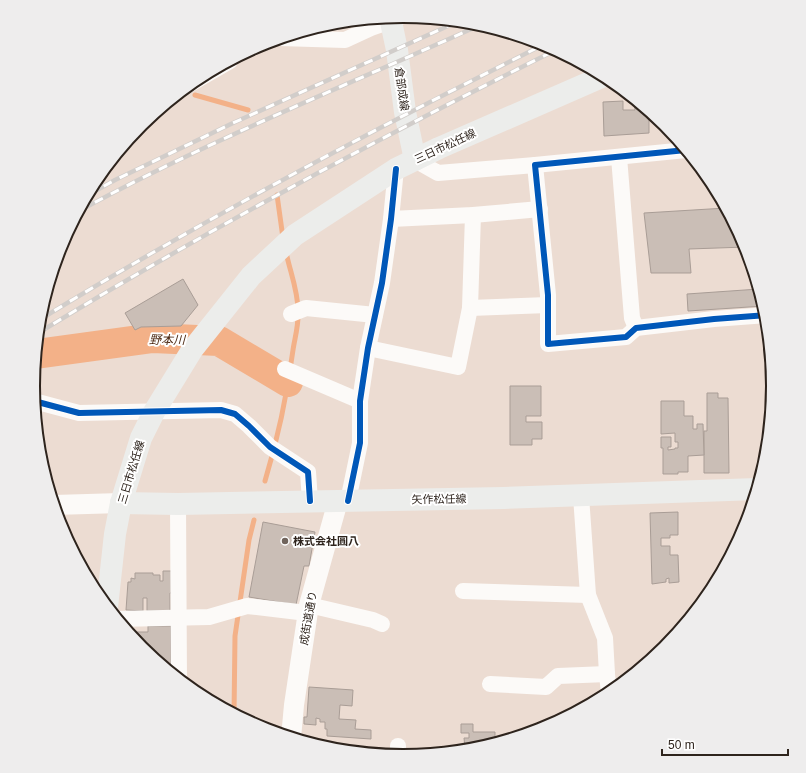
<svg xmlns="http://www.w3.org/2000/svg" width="806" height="773" viewBox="0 0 806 773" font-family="Helvetica,'Noto Sans JP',sans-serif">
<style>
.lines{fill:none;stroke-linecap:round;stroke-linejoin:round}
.stream{stroke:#f3b188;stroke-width:5}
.river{stroke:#f3b188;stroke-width:30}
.building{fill:#cabeb6;stroke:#a99d96}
.minor{stroke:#fcfaf8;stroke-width:16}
.tertiary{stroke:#fcfaf8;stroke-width:20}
.secondary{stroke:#ecedeb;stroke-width:22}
.rail-casing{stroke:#d1cdca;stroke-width:4.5}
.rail{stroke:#fff;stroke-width:3;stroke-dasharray:9;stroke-linecap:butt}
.cycleway-casing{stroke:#fff;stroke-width:8}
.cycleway{stroke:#0057b8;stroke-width:6}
.poi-dot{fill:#70645c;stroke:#fff;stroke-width:1.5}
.labels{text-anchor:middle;stroke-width:4;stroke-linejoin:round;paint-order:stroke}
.street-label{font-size:11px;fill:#2e241d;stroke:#fff}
.poi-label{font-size:11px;font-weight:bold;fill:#2e241d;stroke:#fff;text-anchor:start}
.water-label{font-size:12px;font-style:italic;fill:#4c2913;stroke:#fff}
.rim{fill:none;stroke:#2e241d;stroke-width:2}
</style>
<rect width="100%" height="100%" fill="#ecdcd2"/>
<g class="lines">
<g class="stream">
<path d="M195,95L248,110"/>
<path d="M277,195L283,238"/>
<path d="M265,481C278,438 287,395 293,350C295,337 299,324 298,311C298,290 290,272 286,252"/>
<path d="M234,714L235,636L249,540L254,520"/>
</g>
<path class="river" d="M36,354L153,338L219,341L288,382"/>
</g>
<g class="building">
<path d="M634,99L652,114L649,115V133L604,136L603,102L623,101V110H635Z"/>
<path d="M726,208L746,247L689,249L691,273H651L644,213Z"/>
<path d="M183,279L198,305L181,326L141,327L135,330L125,313Z"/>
<path d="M759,289L764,306L688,311L687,294Z"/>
<path d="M510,386H541V416H526V422H542V439H532V445H510Z"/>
<path d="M707,393H718V398H728L729,473H704V431H707Z"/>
<path d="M661,401H684V416H693V429H697V424H703L704,455L688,456V472H678V474H663V448H661V437H671V447H668V450L675,449V448H678V442H675V433L661,434Z"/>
<path d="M678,512V535H670V538H661V546H670V555H678L679,582L669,583V578L666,579V582L652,584L650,513Z"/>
<path d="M263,522L315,532L309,566H304L296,605L249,597Z"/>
<path d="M163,571H173V593H170V611H147V598H143V611L126,610L128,582H131V578L135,579V573H153V575H160V581H163Z"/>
<path d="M148,626H171V671H168L141,648L135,641V632H148Z"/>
<path d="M309,687L353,690L352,706L340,705L339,719L356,720L355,729L371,730V739L327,736V729H325V722H320V719L316,718V725L304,724V717H307Z"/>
<path d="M461,724H473V732H495V744L475,750H470V748H465L464,738H469V733H461Z"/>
</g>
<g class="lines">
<g class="minor">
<path d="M280,38L345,40L371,28L391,21"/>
<path d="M190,84L230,61"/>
<path d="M686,150L535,165L548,295V344L626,337L636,328L714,319L766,315"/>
<path d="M619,157L632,318L636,328"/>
<path d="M415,160L438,173L535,165"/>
<path d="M391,219L473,215L540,209"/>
<path d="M470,308L548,305"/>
<path d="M291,314L306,308L375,315"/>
<path d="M368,348L458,367L470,308L473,215"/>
<path d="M285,369L360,401"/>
<path d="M34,401L79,413L221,410L235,414L249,426L270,447L308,472L310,501"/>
<path d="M581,496L588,595L605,638L607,674L609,694"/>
<path d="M348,501L360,443V401L368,348L382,283L391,219L396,169"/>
<path d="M178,504L179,680"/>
<path d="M463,591L588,595"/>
<path d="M309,605L373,620L382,624"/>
<path d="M117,619L209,617L247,606L307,613"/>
<path d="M490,684L546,687L558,676L607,674"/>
<path d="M398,746V757"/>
</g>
<g class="tertiary">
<path d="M54,505L121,503"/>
<path d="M291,738L294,705L309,605L338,501"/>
</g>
<g class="secondary">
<path d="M390,17L397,50L405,112L415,160"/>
<path d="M121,503L178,504L504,498L757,489"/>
<path d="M107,607L115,534L121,503L141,438L154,412L192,350L251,276L295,235L396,169L439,148L604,76"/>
</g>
<g class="rail-casing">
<g id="rail">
<path d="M88,195L115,180L233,123L459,21"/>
<path d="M79,211C209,140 346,86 480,25"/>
<path d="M39,320C203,220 373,129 545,44"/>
<path d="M38,333C206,231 380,137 556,50"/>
</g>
</g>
<use href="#rail" class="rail"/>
<g class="cycleway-casing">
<g id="cycleway">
<path d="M686,150L535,165L548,295V344L626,337L636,328L714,319L766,315"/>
<path d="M34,401L79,413L221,410L235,414L249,426L270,447L308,472L310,501"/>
<path d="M348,501L360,443V401L368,348L382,283L391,219L396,169"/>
</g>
</g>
<use href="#cycleway" class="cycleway"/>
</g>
<circle class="poi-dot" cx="285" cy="541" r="4"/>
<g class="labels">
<g class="street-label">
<text transform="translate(402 89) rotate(82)" y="4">倉部成線</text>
<text transform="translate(445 146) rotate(-25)" y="4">三日市松任線</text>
<text transform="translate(131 472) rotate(-73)" y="4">三日市松任線</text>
<text transform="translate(439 499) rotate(-1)" y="4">矢作松任線</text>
<text transform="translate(308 618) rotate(-80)" y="4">成街道通り</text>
</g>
<g class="poi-label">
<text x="293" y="545">株式会社圓八</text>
</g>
<g class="water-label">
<text transform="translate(167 340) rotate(1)" y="4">野本川</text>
</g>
</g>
<path d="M0 0H806V773H0ZM40 386a363 363 0 1 1 726 0a363 363 0 1 1-726 0Z" fill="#eeeded" fill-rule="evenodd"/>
<path class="rim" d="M40 386a363 363 0 1 1 726 0a363 363 0 1 1-726 0Z"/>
<path d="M662 749v6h126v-6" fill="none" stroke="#2e241d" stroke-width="2"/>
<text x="668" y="749" font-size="12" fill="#2e241d" stroke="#ffffff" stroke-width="3" paint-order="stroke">50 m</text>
</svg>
